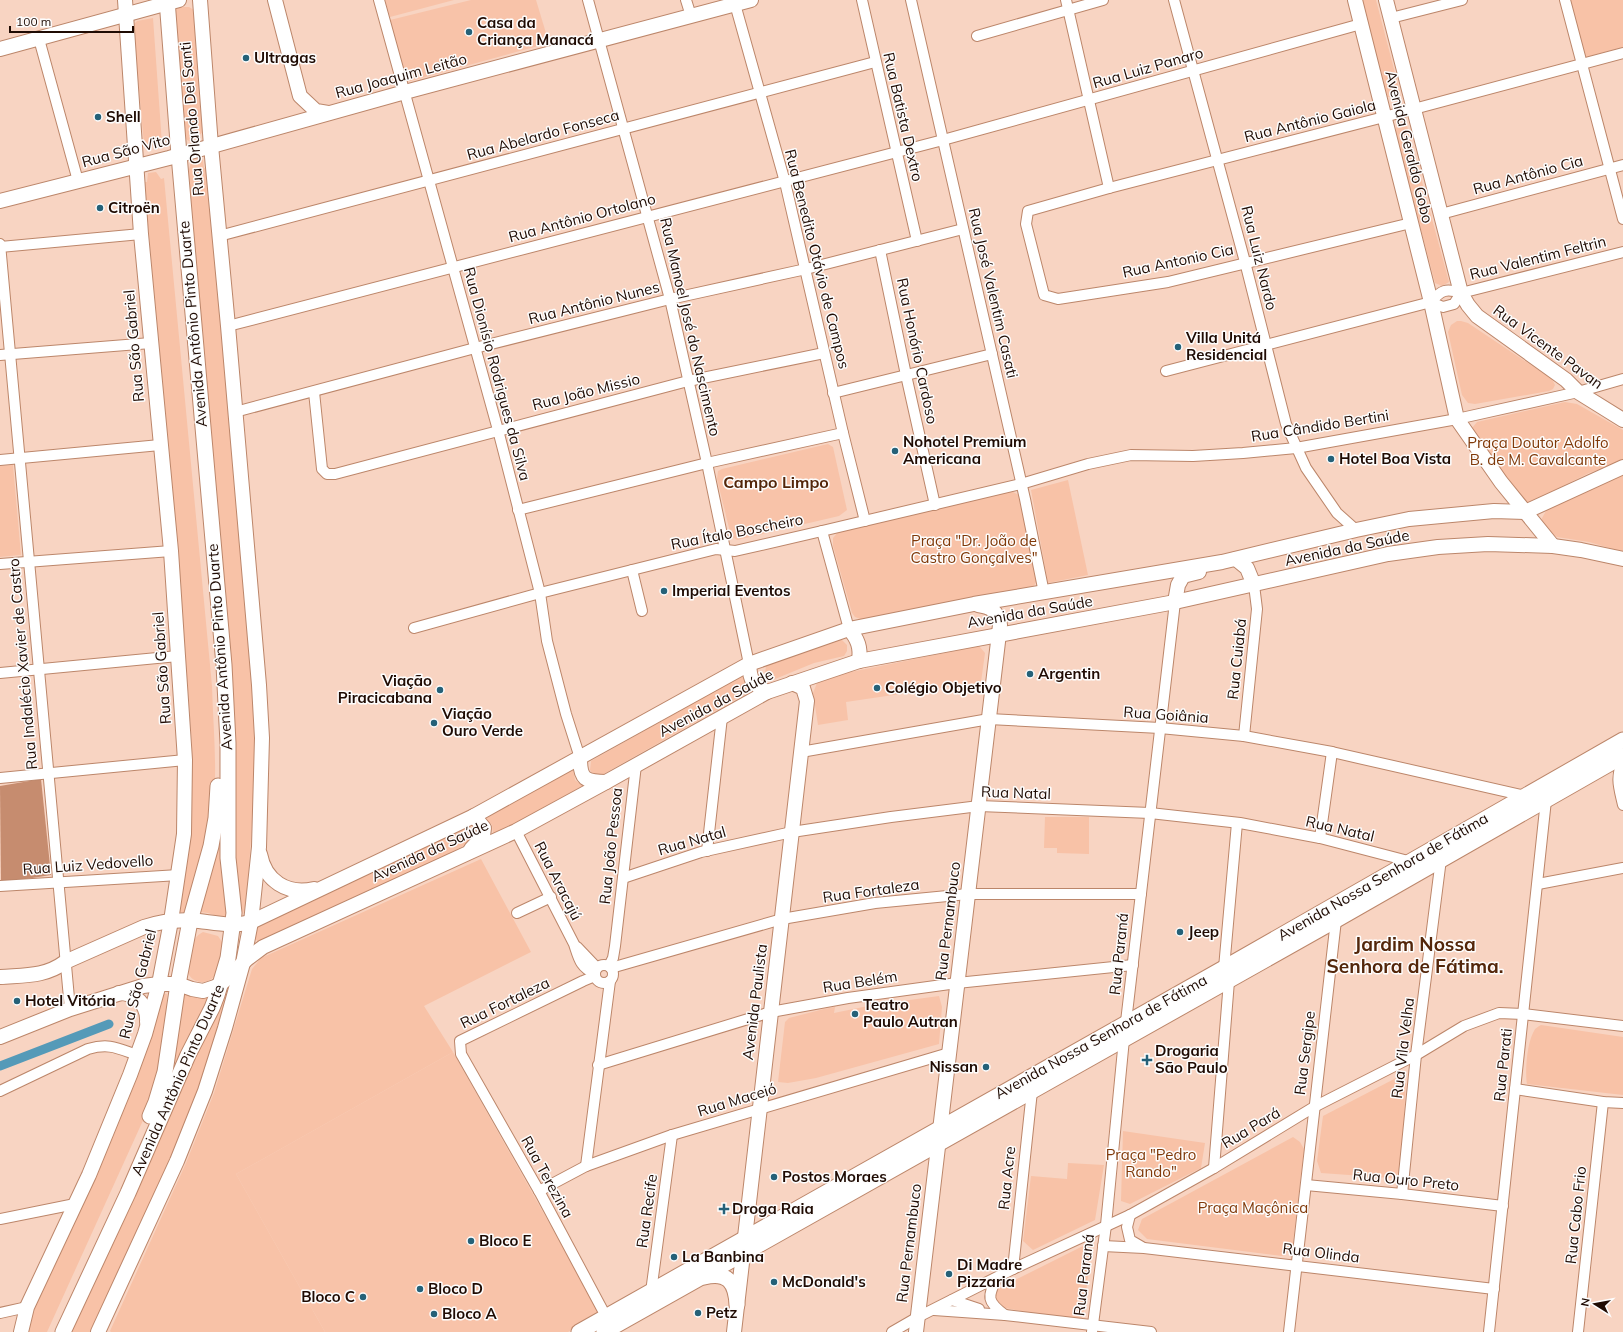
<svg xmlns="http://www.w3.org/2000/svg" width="1623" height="1332" viewBox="0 0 1623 1332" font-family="Mulish,sans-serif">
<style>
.built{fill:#f8c3a9}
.green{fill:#f8c2a7}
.forest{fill:#c68c6f}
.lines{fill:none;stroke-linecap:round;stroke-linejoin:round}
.canal{stroke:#559ab8;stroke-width:9}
.street-casing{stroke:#bc866a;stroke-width:12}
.secondary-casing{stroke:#bc866a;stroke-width:16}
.primary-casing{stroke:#bc866a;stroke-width:17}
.street{stroke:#fff;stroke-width:10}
.secondary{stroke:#fff;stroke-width:14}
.primary{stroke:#fff;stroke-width:15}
.poi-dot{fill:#256178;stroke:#fdfdfd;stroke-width:1.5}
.labels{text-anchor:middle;stroke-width:3;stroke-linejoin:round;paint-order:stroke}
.poi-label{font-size:15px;font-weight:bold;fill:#1f0b03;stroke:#fdfdfd;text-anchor:start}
.street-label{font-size:15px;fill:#1f0b03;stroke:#fdfdfd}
.park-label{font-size:15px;fill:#803909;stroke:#fdfdfd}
.neighbourhood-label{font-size:16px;font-weight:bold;fill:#53260a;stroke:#fdfdfd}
.district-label{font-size:19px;font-weight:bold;fill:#53260a;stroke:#fdfdfd}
</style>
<rect width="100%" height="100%" fill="#f8d4c2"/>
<g class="built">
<path d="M385,0H454L390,17Z"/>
<path d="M471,0H536L549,43L407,82L390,20Z"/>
<path d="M828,444L833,447L847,510L839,516L737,540L731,536L717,479L718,471L722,469Z"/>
<path d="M979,646L985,653L981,682L846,702L848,720L818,725L813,693L817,683L821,678Z"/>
<path d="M939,996L942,1007L939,1044L816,1078L788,1083L778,1082L785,1022L789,1018L824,1009L835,1007L834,1013L868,1006L867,1001L871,999L873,1005Z"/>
<path d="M453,1052L598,1310L596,1316L568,1332H325L236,1174Z"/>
</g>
<g class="green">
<path d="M1361,0H1376L1400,92L1396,97H1387Z"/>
<path d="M1567,0H1623V47L1583,58Z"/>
<path d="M181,7H189L194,10L205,130L196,138L189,141L184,138L173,10Z"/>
<path d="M153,18L162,144L149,146L144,144L133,25L137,21Z"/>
<path d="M1401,124L1407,126L1449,282L1442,286L1435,283L1395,131L1397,126Z"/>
<path d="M200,159L203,160L204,168H207L253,686C256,758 253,830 246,901L243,915L236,882L188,172L192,160Z"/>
<path d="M156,172L161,179L164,178L212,686C213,724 217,763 214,800C210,839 197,875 184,912H179L191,793L192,746L178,551L144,182H147L148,173Z"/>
<path d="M1457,321H1461L1468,323L1552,379L1555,385L1553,389L1549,391L1475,404L1468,403L1462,395L1448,332L1451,325Z"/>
<path d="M1565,402L1577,404L1623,430V461L1589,473L1561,487L1539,503L1529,504L1520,499L1472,428L1477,422Z"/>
<path d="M13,465L21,555L0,557V466Z"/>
<path d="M1617,475L1623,476V552L1589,542L1557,537L1545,528L1542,521V518L1546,511L1577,492Z"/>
<path d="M1068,480L1088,575L1048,583L1031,490Z"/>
<path d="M1011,491L1019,495L1037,575C1037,582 1035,586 1030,589L863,620L855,617L852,613L833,546V538L838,532Z"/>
<path d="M841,639L847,645V651L844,656L814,663L775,679L769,678L765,674L766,665Z"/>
<path d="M745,674C744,681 746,686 752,690L600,776L594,775L590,770L591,761Z"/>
<path d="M573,769L575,780L584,787L493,835L492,825L486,818Z"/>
<path d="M1045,817H1089V854L1057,853V848H1044Z"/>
<path d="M221,824L227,916L223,918L208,913L200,912Z"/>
<path d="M464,828L470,830C472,845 462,846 451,853L259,942L255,939L257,925Z"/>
<path d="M481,859L531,952L424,1006L453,1052L236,1174L325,1332H111L110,1331L186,1163L214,1093L252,969L261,958Z"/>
<path d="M203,932L218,936L224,945C220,959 220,983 201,982C193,981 189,977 187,970C189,956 189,939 203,932Z"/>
<path d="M185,991L208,996L210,999L164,1100L179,1014Z"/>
<path d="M225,991L229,992L200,1089L172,1159L103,1309L91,1332H68Z"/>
<path d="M162,993L167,994L165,1044L160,1070L145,1116L47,1332H26L34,1306Z"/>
<path d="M1541,1025L1623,1037V1095L1527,1084C1525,1070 1527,1043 1534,1031C1535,1028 1538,1027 1541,1025Z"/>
<path d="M1398,1077L1406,1084L1401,1166L1399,1173L1391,1178L1321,1173L1317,1161L1323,1116Z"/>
<path d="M1123,1131L1205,1143L1201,1168L1130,1204L1121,1201Z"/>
<path d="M1293,1137L1300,1142L1304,1149L1293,1243L1290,1250L1282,1256L1147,1239L1138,1230L1142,1219Z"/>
<path d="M1068,1163L1104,1165L1095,1220L1033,1250L1023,1241L1031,1176L1067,1179Z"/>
<path d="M1083,1246L1091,1253L1083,1316L1078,1322L1000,1307L992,1297L997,1289Z"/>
</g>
<path class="forest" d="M41,779L51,875L1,883L0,786Z"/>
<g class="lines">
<path class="canal" d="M0,1066L109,1024"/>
<g class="street-casing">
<g id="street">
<path d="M379,0L498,430L540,593L547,641L566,714L580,758"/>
<path d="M588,0L670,299L707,463L749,664"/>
<path d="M686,0L691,16"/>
<path d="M862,0L917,241"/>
<path d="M911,0L1025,499L1044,593"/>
<path d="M1066,0L1109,188"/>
<path d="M1174,0L1245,262L1286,424L1306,468L1337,513L1356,530"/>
<path d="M1565,0L1623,219"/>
<path d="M735,4L785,182L843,433L865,521"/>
<path d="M1391,18L1462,0"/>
<path d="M977,36L1103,0"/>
<path d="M39,39L78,181"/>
<path d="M1441,214L1623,165"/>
<path d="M1411,223L1168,282L1058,299L1044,295L1026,224L1028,211L1109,188L1384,117L1623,53"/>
<path d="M219,236L875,62"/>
<path d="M0,244L70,1009"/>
<path d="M0,247L141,234"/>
<path d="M880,250L906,375L935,505"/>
<path d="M1431,302L1443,307L1454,304L1461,293"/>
<path d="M228,326L943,140L1361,24"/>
<path d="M0,355L151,343"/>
<path d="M1166,371L1431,302C1441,290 1446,288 1461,293L1623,252"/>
<path d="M314,392L322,469L327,474H335L688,381L824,353"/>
<path d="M833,393L992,354"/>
<path d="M235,412L475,348L670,299L806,269L963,229"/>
<path d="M0,460L160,445"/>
<path d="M518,510L707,463L843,433"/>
<path d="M822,531L849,629"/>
<path d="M0,564L171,551"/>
<path d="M632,570L642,611"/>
<path d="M414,628L540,593L716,549L735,551L822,531L1021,484L1088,464L1131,455L1193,456L1243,453L1296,448L1457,419L1578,392L1623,379"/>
<path d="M0,673L178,656"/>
<path d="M1244,736L1257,609L1254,585"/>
<path d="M801,752L989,719L1160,728L1244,736L1332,752L1525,796"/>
<path d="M1623,760C1615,778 1619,787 1623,805"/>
<path d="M0,778L185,760"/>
<path d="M516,831L574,944C579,959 580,967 595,974"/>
<path d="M1320,838L1332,752"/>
<path d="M707,851L722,717"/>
<path d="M623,878L701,852L792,832L891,817L979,806L1150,813L1240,823L1320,838L1412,862"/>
<path d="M1538,884L1623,868"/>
<path d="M0,886L179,875"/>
<path d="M517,913L551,897"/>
<path d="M577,947L597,968"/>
<circle cx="604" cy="974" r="9"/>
<path d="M609,966L613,958L615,946L636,765"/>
<path d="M611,968L782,919L875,903L968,894H1141"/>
<path d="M1224,968L1237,823"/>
<path d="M595,976L583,981L460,1041L461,1054L539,1191L609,1322"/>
<path d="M598,1065L771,1012L848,998L957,983L1133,965"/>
<path d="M1515,1089L1603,1102L1623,1103"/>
<path d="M0,1091L88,1049C109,1043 117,1048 137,1055"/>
<path d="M586,1166L610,981"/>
<path d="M1214,1168L1229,981"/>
<path d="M1306,1185L1402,1194L1503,1206"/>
<path d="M539,1191L586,1166L672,1135L949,1053"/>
<path d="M1402,1194L1416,1055L1441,859"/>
<path d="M1130,1215L1127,1227L1130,1240L1142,1247"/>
<path d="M0,1219L75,1204"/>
<path d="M1103,1246L1144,1248L1494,1289"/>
<path d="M1013,1269L1032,1091"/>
<path d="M997,1278C987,1297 987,1302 1005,1315"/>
<path d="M651,1292L672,1135"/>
<path d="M952,1300L979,1309"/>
<path d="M934,1310L1005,1315L1151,1332"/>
<path d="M0,1313L27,1307"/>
<path d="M892,1332L918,1317L1013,1269L1130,1215L1214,1168L1314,1107L1416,1055L1464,1026L1499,1013L1523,1014L1623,1026"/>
<path d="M1092,1332L1106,1225L1124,1039L1175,602"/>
<path d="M1289,1332L1336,920"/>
<path d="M1489,1332L1546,800"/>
<path d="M1578,1332L1603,1102"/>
</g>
</g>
<g class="secondary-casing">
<g id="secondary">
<path d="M275,0L300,96L316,111L328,113"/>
<path d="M1355,0L1431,302L1457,419L1501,482L1553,546"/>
<path d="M1386,0L1461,293L1468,305L1477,316L1566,380L1578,392L1623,420"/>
<path d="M0,49L179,0"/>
<path d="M0,201L169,158L405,92L751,0"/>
<path d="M1236,559L1247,568L1254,585"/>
<path d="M1175,602L1178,585L1183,576L1199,572"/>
<path d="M849,629C858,639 861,648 859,661"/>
<path d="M749,664C750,680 752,684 767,692"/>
<path d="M580,758C580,779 585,782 606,782"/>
<path d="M471,849L483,836L484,828L474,816"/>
<path d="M260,854C265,881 287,895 314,889"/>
<path d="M0,977C24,975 45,977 65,962L144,927C162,921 180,919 199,921C216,923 234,927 251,922L474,816L749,664L849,629L974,604L1222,562L1356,530L1409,519L1494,511L1525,512L1623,467"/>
<path d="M119,993C136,993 148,1005 147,1022"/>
<path d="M0,1037L70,1009L143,986L159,984H178L192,989L203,991L215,987L221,984L247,959L263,947L516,831L606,782L767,692L859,661L1175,602L1388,554L1438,547L1488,544L1553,546L1581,550L1623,559"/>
<path d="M21,1332L27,1307L89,1175L130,1075L145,1034L159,984L171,921L184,834L185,760L178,656L171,551L141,234L125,0"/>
<path d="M98,1332L177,1161L205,1091L225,1028L243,963L251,922L259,847L262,738L259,685L228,326L211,146L200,0"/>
<path d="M734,1332L807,701L803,688L792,683"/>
<path d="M916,1332L1000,625C997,611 992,607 978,605"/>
</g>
</g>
<g class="primary-casing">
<g id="primary">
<path d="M150,1116L156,1102L165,1072L178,984L190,921L211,846L216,818L218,786"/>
<path d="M704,1277C728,1271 736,1283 737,1305"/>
<path d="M63,1332L128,1193L188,1055L212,1008L217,995L228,958L234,913L228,858V743L224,665L179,155L167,0"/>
<path d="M579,1332L1224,968L1623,740"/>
<path d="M604,1332L1336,920L1623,756"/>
</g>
</g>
<use href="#street" class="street"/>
<use href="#secondary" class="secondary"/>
<use href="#primary" class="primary"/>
</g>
<g class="poi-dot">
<circle cx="469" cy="32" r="4"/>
<circle cx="246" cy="58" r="4"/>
<circle cx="98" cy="117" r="4"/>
<circle cx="100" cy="208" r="4"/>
<circle cx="1178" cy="347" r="4"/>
<circle cx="895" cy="451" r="4"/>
<circle cx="1331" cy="459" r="4"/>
<circle cx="664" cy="591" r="4"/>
<circle cx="1030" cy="674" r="4"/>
<circle cx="877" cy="688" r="4"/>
<circle cx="440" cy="690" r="4"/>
<circle cx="434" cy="723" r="4"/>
<circle cx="1180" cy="932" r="4"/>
<circle cx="17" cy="1001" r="4"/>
<circle cx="855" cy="1014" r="4"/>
<path d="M1145 1054h4v4h4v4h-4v4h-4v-4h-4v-4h4z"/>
<circle cx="986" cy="1067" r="4"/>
<circle cx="774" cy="1177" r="4"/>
<path d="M722 1203h4v4h4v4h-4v4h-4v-4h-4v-4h4z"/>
<circle cx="471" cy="1241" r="4"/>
<circle cx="674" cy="1257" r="4"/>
<circle cx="949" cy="1274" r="4"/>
<circle cx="774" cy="1282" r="4"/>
<circle cx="420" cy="1289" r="4"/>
<circle cx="363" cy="1297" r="4"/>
<circle cx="698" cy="1313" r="4"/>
<circle cx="434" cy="1314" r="4"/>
</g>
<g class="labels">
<g class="poi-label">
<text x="477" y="28">Casa da<tspan x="477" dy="17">Criança Manacá</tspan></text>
<text x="254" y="63">Ultragas</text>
<text x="106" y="122">Shell</text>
<text x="108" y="213">Citroën</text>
<text x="1186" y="343">Villa Unitá<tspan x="1186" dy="17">Residencial</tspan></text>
<text x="903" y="447">Nohotel Premium<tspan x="903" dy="17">Americana</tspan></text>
<text x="1339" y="464">Hotel Boa Vista</text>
<text x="672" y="596">Imperial Eventos</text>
<text x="1038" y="679">Argentin</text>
<text x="432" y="686" text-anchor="end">Viação<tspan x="432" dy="17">Piracicabana</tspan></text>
<text x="885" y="693">Colégio Objetivo</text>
<text x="442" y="719">Viação<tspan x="442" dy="17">Ouro Verde</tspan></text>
<text x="1188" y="937">Jeep</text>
<text x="25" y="1006">Hotel Vitória</text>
<text x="863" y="1010">Teatro<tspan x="863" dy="17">Paulo Autran</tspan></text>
<text x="1155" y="1056">Drogaria<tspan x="1155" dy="17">São Paulo</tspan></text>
<text x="978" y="1072" text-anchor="end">Nissan</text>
<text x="782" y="1182">Postos Moraes</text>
<text x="732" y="1214">Droga Raia</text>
<text x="479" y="1246">Bloco E</text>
<text x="682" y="1262">La Banbina</text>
<text x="957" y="1270">Di Madre<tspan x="957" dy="17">Pizzaria</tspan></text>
<text x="782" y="1287">McDonald's</text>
<text x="428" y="1294">Bloco D</text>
<text x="355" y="1302" text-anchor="end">Bloco C</text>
<text x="706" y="1318">Petz</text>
<text x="442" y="1319">Bloco A</text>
</g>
<g class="street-label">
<text transform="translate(1148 68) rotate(-16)" y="5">Rua Luiz Panaro</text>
<text transform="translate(401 76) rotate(-15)" y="5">Rua Joaquim Leitão</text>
<text transform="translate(903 117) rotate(77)" y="5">Rua Batista Dextro</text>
<text transform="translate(192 119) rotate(-95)" y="5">Rua Orlando Dei Santi</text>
<text transform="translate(1310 121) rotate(-14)" y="5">Rua Antônio Gaiola</text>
<text transform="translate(543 135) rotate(-15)" y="5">Rua Abelardo Fonseca</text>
<text transform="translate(1409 147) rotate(76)" y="5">Avenida Geraldo Gobo</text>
<text transform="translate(126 151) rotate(-15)" y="5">Rua São Vito</text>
<text transform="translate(1528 175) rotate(-15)" y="5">Rua Antônio Cia</text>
<text transform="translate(582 218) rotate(-15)" y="5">Rua Antônio Ortolano</text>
<text transform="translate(1259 258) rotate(76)" y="5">Rua Luiz Nardo</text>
<text transform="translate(1538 258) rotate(-14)" y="5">Rua Valentim Feltrin</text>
<text transform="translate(817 259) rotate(76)" y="5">Rua Benedito Otávio de Campos</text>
<text transform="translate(1178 261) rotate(-12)" y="5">Rua Antonio Cia</text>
<text transform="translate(993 293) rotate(77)" y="5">Rua José Valentim Casati</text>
<text transform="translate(594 303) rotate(-14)" y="5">Rua Antônio Nunes</text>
<text transform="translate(193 324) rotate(-95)" y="5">Avenida Antônio Pinto Duarte</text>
<text transform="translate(690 327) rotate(77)" y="5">Rua Manoel José do Nascimento</text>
<text transform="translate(134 346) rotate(-95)" y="5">Rua São Gabriel</text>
<text transform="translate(1548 347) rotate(36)" y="5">Rua Vicente Pavan</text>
<text transform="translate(917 351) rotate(78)" y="5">Rua Honório Cardoso</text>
<text transform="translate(497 374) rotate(75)" y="5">Rua Dionísio Rodrigues da Silva</text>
<text transform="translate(586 392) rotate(-14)" y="5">Rua João Missio</text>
<text transform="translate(1320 426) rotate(-9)" y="5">Rua Cândido Bertini</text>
<text transform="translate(737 532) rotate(-11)" y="5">Rua Ítalo Boscheiro</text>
<text transform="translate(1347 548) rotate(-12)" y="5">Avenida da Saúde</text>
<text transform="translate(1030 612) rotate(-10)" y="5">Avenida da Saúde</text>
<text transform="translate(220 647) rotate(-94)" y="5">Avenida Antônio Pinto Duarte</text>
<text transform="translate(1237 659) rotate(-84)" y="5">Rua Cuiabá</text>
<text transform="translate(23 664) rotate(-95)" y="5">Rua Indalécio Xavier de Castro</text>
<text transform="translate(162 668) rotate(-94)" y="5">Rua São Gabriel</text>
<text transform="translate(716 703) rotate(-28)" y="5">Avenida da Saúde</text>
<text transform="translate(1166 715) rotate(4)" y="5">Rua Goiânia</text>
<text transform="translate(1016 793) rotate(2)" y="5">Rua Natal</text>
<text transform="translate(1340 829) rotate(13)" y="5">Rua Natal</text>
<text transform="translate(692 841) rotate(-16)" y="5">Rua Natal</text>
<text transform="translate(611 846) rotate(-84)" y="5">Rua João Pessoa</text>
<text transform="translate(430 851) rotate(-25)" y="5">Avenida da Saúde</text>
<text transform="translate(88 865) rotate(-4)" y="5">Rua Luiz Vedovello</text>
<text transform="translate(1383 877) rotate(-30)" y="5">Avenida Nossa Senhora de Fátima</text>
<text transform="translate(558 881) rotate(63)" y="5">Rua Aracajú</text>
<text transform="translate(871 891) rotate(-8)" y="5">Rua Fortaleza</text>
<text transform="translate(948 921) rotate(-83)" y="5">Rua Pernambuco</text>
<text transform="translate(1119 954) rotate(-84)" y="5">Rua Paraná</text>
<text transform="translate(860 982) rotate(-9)" y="5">Rua Belém</text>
<text transform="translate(138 984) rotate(-76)" y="5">Rua São Gabriel</text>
<text transform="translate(755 1002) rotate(-83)" y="5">Avenida Paulista</text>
<text transform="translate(505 1003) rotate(-26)" y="5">Rua Fortaleza</text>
<text transform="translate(1101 1037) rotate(-29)" y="5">Avenida Nossa Senhora de Fátima</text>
<text transform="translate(1403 1048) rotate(-83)" y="5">Rua Vila Velha</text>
<text transform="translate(1305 1053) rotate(-83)" y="5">Rua Sergipe</text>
<text transform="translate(1503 1065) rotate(-84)" y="5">Rua Parati</text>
<text transform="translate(178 1080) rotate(-66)" y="5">Avenida Antônio Pinto Duarte</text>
<text transform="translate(737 1100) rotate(-17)" y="5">Rua Maceió</text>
<text transform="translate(1251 1128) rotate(-31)" y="5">Rua Pará</text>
<text transform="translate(547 1177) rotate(61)" y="5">Rua Terezina</text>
<text transform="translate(1007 1178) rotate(-84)" y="5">Rua Acre</text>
<text transform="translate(1406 1180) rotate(6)" y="5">Rua Ouro Preto</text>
<text transform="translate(647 1211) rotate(-82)" y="5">Rua Recife</text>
<text transform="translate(1576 1215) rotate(-84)" y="5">Rua Cabo Frio</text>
<text transform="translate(909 1243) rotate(-83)" y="5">Rua Pernambuco</text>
<text transform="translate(1321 1253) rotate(7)" y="5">Rua Olinda</text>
<text transform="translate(1084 1275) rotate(-83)" y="5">Rua Paraná</text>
</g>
<g class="park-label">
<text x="1538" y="448">Praça Doutor Adolfo<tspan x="1538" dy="17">B. de M. Cavalcante</tspan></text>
<text x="974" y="546">Praça "Dr. João de<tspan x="974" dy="17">Castro Gonçalves"</tspan></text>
<text x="1151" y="1160">Praça "Pedro<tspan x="1151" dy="17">Rando"</tspan></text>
<text x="1253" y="1213">Praça Maçônica</text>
</g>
<g class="neighbourhood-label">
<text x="776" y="488">Campo Limpo</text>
</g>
<g class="district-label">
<text x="1415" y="951">Jardim Nossa<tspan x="1415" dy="22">Senhora de Fátima.</tspan></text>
</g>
</g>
<g transform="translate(1595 1304) rotate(281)" stroke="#fdfdfd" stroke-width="3" paint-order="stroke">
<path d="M0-3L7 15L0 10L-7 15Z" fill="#1f0b03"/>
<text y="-6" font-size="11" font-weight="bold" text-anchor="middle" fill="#1f0b03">N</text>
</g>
<path d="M10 26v6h123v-6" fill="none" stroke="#1f0b03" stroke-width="2"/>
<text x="16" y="26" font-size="12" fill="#1f0b03" stroke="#fdfdfd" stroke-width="3" paint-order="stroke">100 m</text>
</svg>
